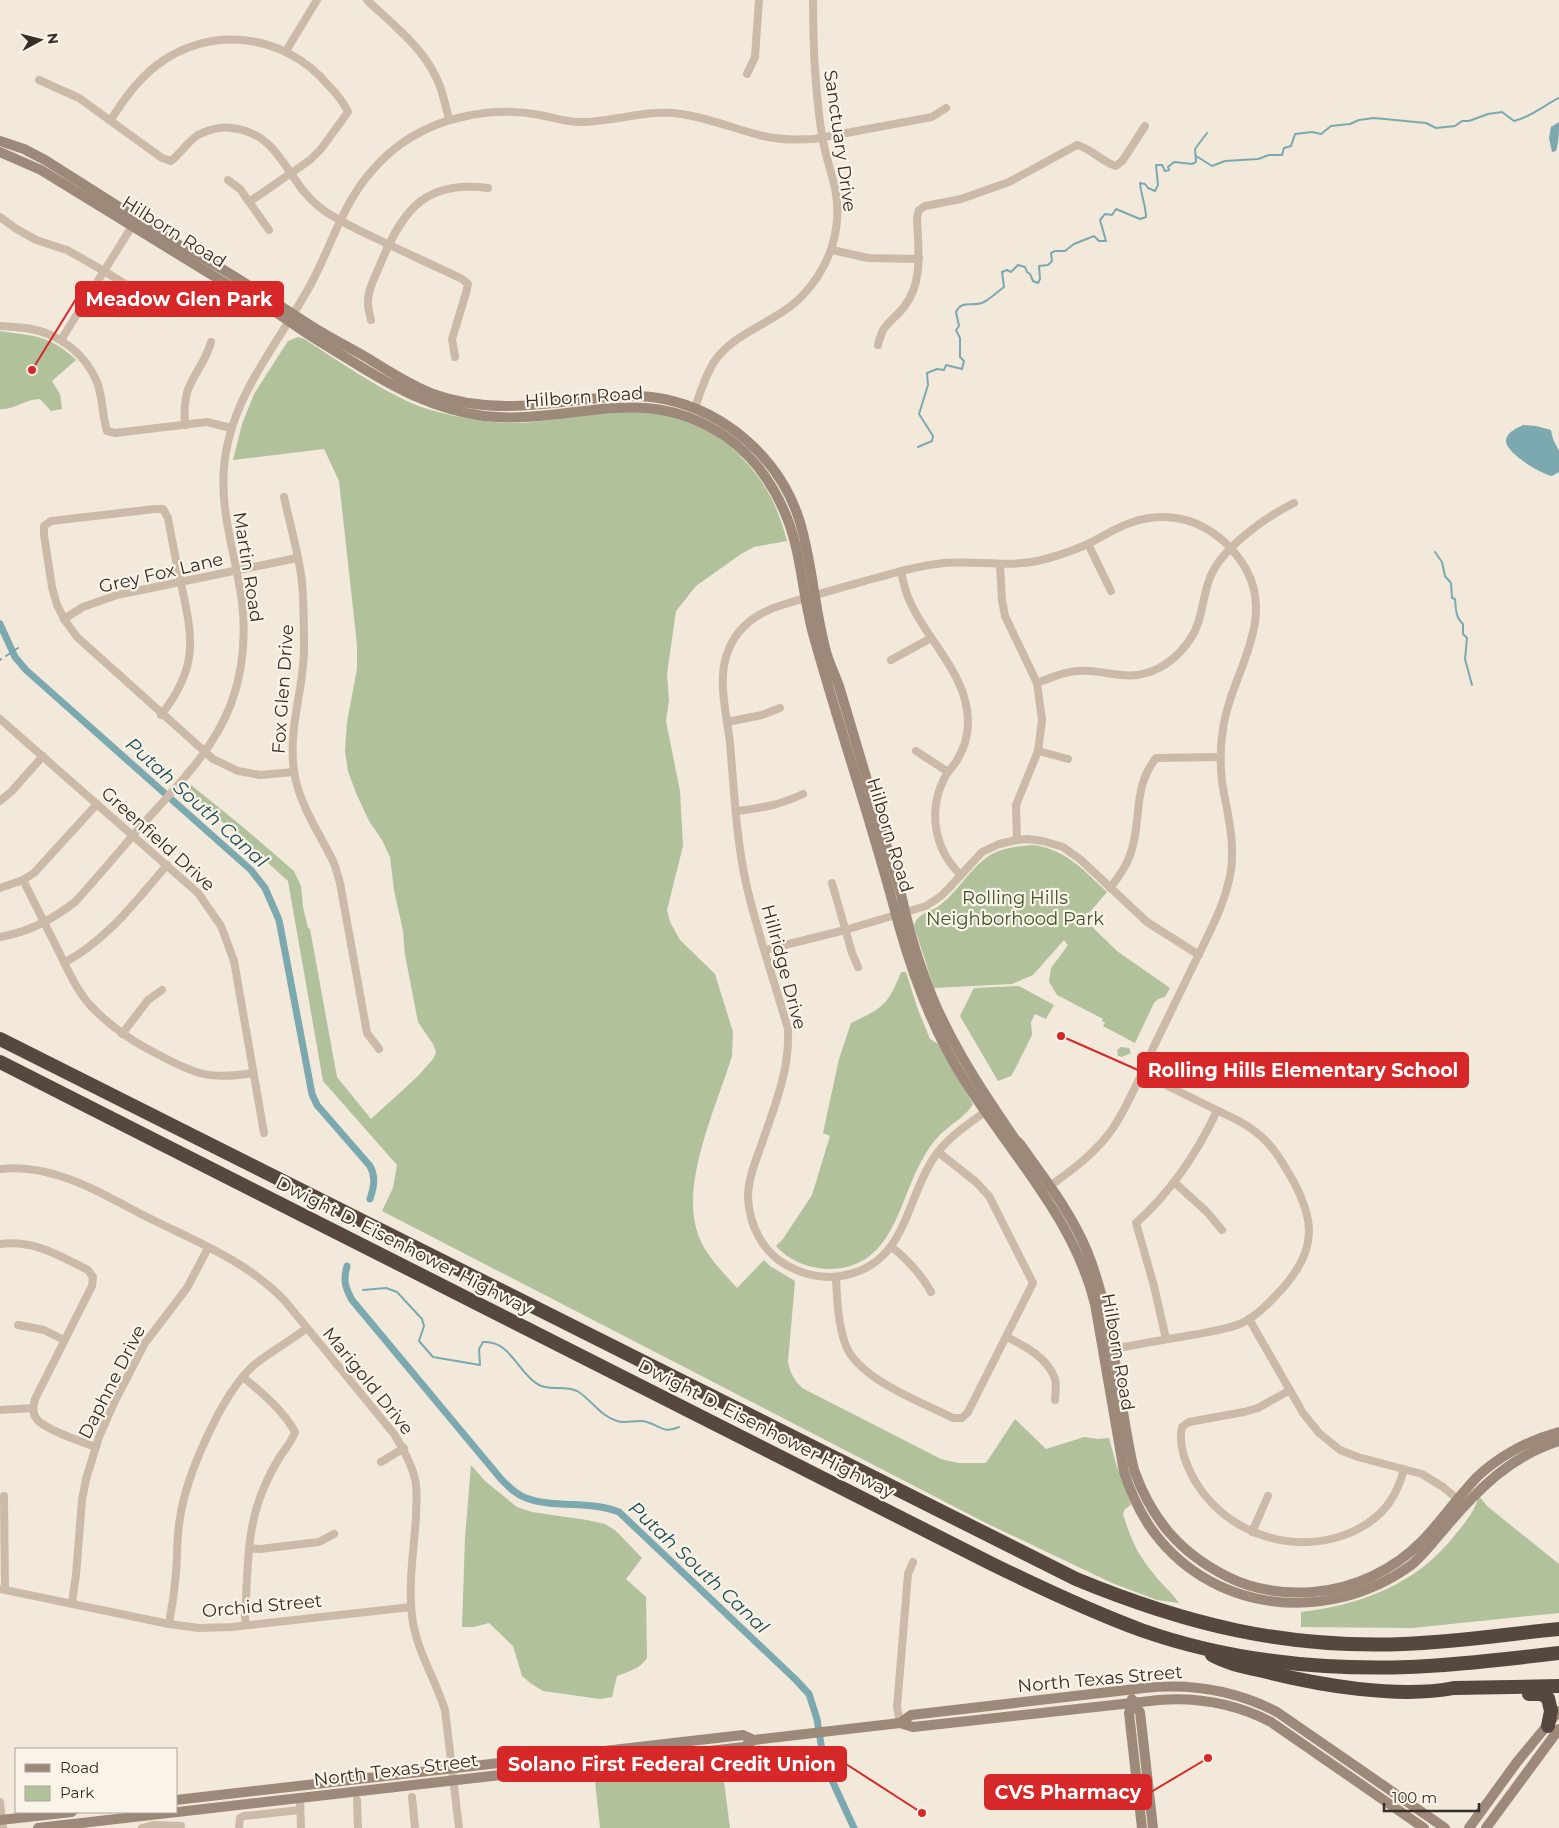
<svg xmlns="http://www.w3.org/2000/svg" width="1559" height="1828" viewBox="0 0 1559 1828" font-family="Montserrat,sans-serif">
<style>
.green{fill:#b1c19b}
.water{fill:#7ba9af}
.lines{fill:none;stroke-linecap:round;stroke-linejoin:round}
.stream{stroke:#7ba9af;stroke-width:2}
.canal{stroke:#7ba9af;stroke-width:7}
.street{stroke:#cabaa7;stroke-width:8}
.secondary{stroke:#9d8979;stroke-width:10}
.highway{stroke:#57483f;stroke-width:14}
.labels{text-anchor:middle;stroke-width:4.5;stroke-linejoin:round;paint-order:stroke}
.street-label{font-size:18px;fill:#362e28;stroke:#f9f3e8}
.park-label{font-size:18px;fill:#43552c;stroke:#f9f3e8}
.water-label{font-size:19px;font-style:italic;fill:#1e4f58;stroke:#f9f3e8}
.leader{fill:none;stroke:#d62828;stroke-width:2}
.callout-dot{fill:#d62828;stroke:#f9f3e8;stroke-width:2}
.callout{fill:#d62828;stroke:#d62828;stroke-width:2}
.callout-label{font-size:19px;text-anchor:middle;font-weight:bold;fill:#fff}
</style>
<rect width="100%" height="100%" fill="#f2e9db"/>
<g class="green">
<path d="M0,331C34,336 50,335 76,360L52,381L60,394L62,409L51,411L40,399C25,399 15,410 0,409Z"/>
<path d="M298,337L304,339C339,361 374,386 411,403C428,410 448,415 466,418C482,421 499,423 515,423C542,423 570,416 597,413C647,407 697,417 735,451C764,479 777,503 787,541L754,547L741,554L696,586L676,611L667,674L669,700L666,721L680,791L683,846L667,910L670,922L680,940L715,974L733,1032L732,1056C717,1105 681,1181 697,1231C703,1253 722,1271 737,1288L764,1260L770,1266L795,1281L788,1362C790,1373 795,1382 804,1389L941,1459L958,1463H986L1015,1419L1046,1449L1084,1437L1098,1439L1109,1438L1117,1467L1131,1505L1125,1509L1123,1514C1130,1537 1137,1554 1153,1573C1161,1584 1171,1591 1179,1603L1157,1600L1112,1583L984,1522L382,1211L393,1188L397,1165L323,1081L288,881L186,789L191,785L243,827L294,871L301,886L303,907L308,928L310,929L337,1077L371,1119L417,1077L433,1059L436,1052L433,1044L418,1022L405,955L403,931L394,890L390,857L382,840L369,821L356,793L348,771L345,751L347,722L357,669V645L339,481L324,449L233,460L242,424L254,394L288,341Z"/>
<path d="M1033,845C1067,850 1083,870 1107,892L1084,919L1117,951L1170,988L1165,997L1158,999L1154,1003L1135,1043L1103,1026L1105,1023L1102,1021L1103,1019L1057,995L1049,982L1051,968L1068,945L1064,940L1033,975L1012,984L934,988L914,926C917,913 931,912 940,905C960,890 970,867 992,854C1004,848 1019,846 1033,845Z"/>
<path d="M901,972H906L917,1007L930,1039L938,1044L973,1104C966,1116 953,1123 943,1132C936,1138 931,1145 926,1153C898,1197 896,1270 827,1269C808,1268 789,1261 776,1246L783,1239L812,1195L830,1136L823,1133L839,1059L851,1023C883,1008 888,1005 901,972Z"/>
<path d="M1019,986L1054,1005L1046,1019L1035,1014L1031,1022L1032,1035L1014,1071L1011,1076L998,1081L960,1016L974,988Z"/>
<path d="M1121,1047L1129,1048L1131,1053L1122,1057L1118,1056L1117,1050Z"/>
<path d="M471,1465L485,1481L517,1507L532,1512L587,1520L605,1524L616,1531L642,1558L626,1579L646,1597L647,1658C640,1669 629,1671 617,1676L612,1697L600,1699L543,1691L530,1683L522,1676L513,1646L489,1623L474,1627H462L465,1538Z"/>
<path d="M1479,1496L1487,1506L1559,1564V1613L1412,1628L1301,1627V1612C1361,1605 1417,1584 1455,1535C1467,1520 1473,1514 1479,1496Z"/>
<path d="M721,1758L730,1828H600L594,1772Z"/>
</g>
<g class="water">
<path d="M1559,122C1559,132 1559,141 1556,151L1552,152L1549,138L1551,127Z"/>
<path d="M1523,425L1536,426L1551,430L1553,439L1559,451V472L1552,476C1541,474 1504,452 1506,440C1507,432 1517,428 1523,425Z"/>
</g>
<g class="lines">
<g class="stream">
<path d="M1196,156L1212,166L1225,161L1258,159L1269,155H1282L1284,148L1291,146L1295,134L1312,132L1321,134L1331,126L1350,124L1359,120L1374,118L1426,123L1436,128L1455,126L1462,121H1469L1488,114L1502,112L1514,121C1531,117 1543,106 1559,98"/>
<path d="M918,447L932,441L933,436L919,414L928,385L927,373L937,369L944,370L946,365L962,369L964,361L960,357V338L956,330L959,326L956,312C962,299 973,308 984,302C991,298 997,292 1004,287L1002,272L1007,270L1011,272L1018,265L1025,267L1027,272L1030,274L1033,281L1038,283L1040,279L1039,266L1048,265L1052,261L1051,253L1055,251H1065L1074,244L1094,236L1099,241H1106L1100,220L1105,214L1112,215L1116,209L1140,219L1146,217C1146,206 1141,195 1140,183L1145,184L1148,188L1155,191L1158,185L1156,165H1162L1165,171L1169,170L1168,167L1174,162L1192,164L1196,162L1195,149L1207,133"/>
<path d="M1435,552L1442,562L1445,576L1451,583L1452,598L1455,599C1456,608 1455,617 1463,624V634L1467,638L1465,659L1472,685"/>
<path d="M6,656L18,648"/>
<path d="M0,660L1,659"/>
<path d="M363,1290L386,1288L397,1292L422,1319L424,1326L419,1341L433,1357L480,1365L479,1349L483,1342C511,1340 518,1374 539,1385C550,1391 565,1385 577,1391C591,1399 600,1416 617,1421C626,1424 638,1419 647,1422C661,1426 663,1434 679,1427"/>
</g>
<g class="canal">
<path d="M0,624L15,657L26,670L251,870L265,888L279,920L312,1094L317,1105L370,1166C376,1177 374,1187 370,1199"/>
<path d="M347,1266C343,1280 345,1287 352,1300L501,1479C508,1486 516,1495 526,1498C556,1509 589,1500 619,1512L795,1679L809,1694L817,1719L824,1763L854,1828"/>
</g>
<g class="street">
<path d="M367,0C392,24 422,46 437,79C443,92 446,106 449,120"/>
<path d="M286,51L317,0"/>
<path d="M747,74L755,57L759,0"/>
<path d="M39,80L79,98L162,158L171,161C181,153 187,142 198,135C207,130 222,126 232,128C283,134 285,182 322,209C338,221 357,229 375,238C404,252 433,265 462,279L468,284L466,293L452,339L455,357"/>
<path d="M111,120C123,100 139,79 157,65C211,24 285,34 328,85C336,93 343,101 348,112L321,149L310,160L249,202"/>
<path d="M228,180L240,189L269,230"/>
<path d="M0,217L15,228L36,240L67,250L104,271L149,299L160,312"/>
<path d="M832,250L868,258L919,259"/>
<path d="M371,320C370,315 368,309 368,304C367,290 377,273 382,260C404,208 427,180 488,188"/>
<path d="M0,326C10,327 21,327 31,329C60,334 86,355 97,382C103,398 102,415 107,431L115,433L207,422L231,428"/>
<path d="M61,340L134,223"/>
<path d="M878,345C879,340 881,335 883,330C888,322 898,315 904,307C924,281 918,249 917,218L919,210L925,206L961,199L1009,182L1077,145C1092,149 1102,162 1116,166L1123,160L1145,126"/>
<path d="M695,408C700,393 705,376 714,362C735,331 776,323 802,296C830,267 843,228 835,188C831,171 825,154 822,136C815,91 813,46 813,0"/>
<path d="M185,425C184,411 184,397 190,385C197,370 207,358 211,342"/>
<path d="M284,497C290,525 299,554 302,582C304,605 304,628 304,651C303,693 288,728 294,771C299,805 319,832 333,861C336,868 338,876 340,883L367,1033L379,1049"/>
<path d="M1088,544L1111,591"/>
<path d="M1000,565L1002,600L1005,616L1037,683L1042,720L1038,751L1016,805L1017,840"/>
<path d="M901,571C903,582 906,594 911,604C930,644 968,676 968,722C968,736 963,751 956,762C951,768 946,774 943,781C928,813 935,851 961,875"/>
<path d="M64,619L83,607L117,595L297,558"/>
<path d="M891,660L931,638"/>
<path d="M1037,683C1050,678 1062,672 1077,671C1108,669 1128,684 1159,668C1175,660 1191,642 1197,626C1204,608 1203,590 1213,571C1227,545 1267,516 1294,503"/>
<path d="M161,715C199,667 193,639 181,583C176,562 172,540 168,518L163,509H155L51,521L44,526V535L52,587L57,605L64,619L77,637L213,759L238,771L260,775L294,772"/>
<path d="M0,719L198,893L221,926L234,961L264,1133"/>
<path d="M727,722L762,715L780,708"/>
<path d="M916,751L948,772"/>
<path d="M1038,751L1068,759"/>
<path d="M0,801L11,792L43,756"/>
<path d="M737,811C762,808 780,805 803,794"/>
<path d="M23,880C35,904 47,928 59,952C68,970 76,989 89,1004C109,1026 133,1042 159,1055C197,1075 210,1080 253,1073"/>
<path d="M832,883L852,953L858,967"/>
<path d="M0,888L23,880L34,873L97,804"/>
<path d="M1110,888C1118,878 1126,867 1130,855C1143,821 1131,790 1156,758L1220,757"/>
<path d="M0,937C29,932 52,920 75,902C98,877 120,850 143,824C176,787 213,751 231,704C243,671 246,636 242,602C236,556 220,514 224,467C230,396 280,342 312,282C331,246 343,204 370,173C394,144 426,125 462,117C488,111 514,110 540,115C555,118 569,123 584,122C617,121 649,109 681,114C709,118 735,129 763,136C780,140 797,140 814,139L932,117L946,108"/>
<path d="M765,950L845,930L926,906L941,896L949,888L982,852L999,844L1017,840L1027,839L1043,841L1063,847L1081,860L1147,922L1199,955"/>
<path d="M64,963C107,940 135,902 167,865"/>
<path d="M122,1034L148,1000L162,990"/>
<path d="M989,1109C969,1124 947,1137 933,1159C905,1202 906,1262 846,1275C825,1280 807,1276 788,1266C763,1253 749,1225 748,1197C748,1180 755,1162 761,1146C774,1107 790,1071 788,1029C774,980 757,932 746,883C736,837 734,789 730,743C727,716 718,684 726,657C734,629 756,613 782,605C814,595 847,586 879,577C898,572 917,566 937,564C970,559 1004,568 1037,561C1055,557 1072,551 1088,544C1102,537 1115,528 1130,523C1154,514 1183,515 1205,528C1223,538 1236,552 1246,569C1276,623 1230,676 1223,729C1220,747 1220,764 1222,782C1227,812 1235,839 1231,870C1226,902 1211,929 1197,958C1183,987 1169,1015 1155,1044C1142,1072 1130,1103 1113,1128C1096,1153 1071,1171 1047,1188"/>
<path d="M0,1169C20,1167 41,1170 60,1176C89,1185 116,1201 143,1215C192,1240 246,1260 285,1301L394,1434C403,1448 411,1462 415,1479C418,1491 416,1504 416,1517C414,1549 408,1584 412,1616C416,1650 435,1678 445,1710L459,1828"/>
<path d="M1174,1182L1207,1212L1222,1230"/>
<path d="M0,1244C35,1240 58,1255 88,1270L93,1277L92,1286L35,1399C33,1406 32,1412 36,1418C43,1429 82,1442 96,1447"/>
<path d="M892,1247C908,1260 921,1274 931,1292"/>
<path d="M836,1278C837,1300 838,1325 846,1346C860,1380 922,1402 953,1418H962L968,1412L1033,1283L989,1196L976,1182L938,1152"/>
<path d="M1249,1319L1303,1413L1319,1433L1340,1450L1358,1457L1422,1474L1443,1487L1462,1503"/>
<path d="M18,1325L44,1330L64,1340"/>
<path d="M1007,1337C1025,1346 1048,1358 1055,1379C1057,1385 1055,1394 1055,1400"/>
<path d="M1166,1339L1154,1286L1136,1223C1171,1192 1197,1153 1217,1111"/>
<path d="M1108,1350C1138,1344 1168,1339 1198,1334C1212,1331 1229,1329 1242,1323C1258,1315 1270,1302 1282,1289C1319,1248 1315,1217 1288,1172C1274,1148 1264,1135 1239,1121L1141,1073"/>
<path d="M243,1377C262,1393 283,1410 295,1432C292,1441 286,1448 281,1455C274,1466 268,1478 263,1490C246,1529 248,1574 245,1616L246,1625"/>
<path d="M1290,1390L1258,1408L1244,1412L1189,1422L1182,1427C1178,1445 1186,1465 1195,1481C1224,1529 1281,1552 1335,1538C1357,1532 1379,1519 1391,1500C1397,1491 1401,1480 1404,1469"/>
<path d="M0,1410L33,1408"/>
<path d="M381,1462L404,1448"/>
<path d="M4,1496L5,1589"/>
<path d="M1252,1532L1268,1496"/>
<path d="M249,1548L260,1549L319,1542L334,1534"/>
<path d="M0,1589L169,1624L199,1628L232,1627L411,1607"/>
<path d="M72,1603L76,1575L82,1500L86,1479L99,1437L115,1401L145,1343L187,1288L208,1248"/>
<path d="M169,1624C171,1610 174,1596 175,1582C178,1561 176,1539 180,1518C186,1476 222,1393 254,1365C270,1352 290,1341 307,1328"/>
<path d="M900,1723L897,1707L908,1574L913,1562"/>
<path d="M412,1797L415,1828"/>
<path d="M300,1798L301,1828"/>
<path d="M357,1800L358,1828"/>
<path d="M0,1802L3,1828"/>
<path d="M142,1828L153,1825L181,1826"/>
<path d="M239,1828L240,1818L244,1816L300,1810"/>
</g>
<g class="secondary">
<path d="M0,141L24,149L45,160L179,245C222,267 262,294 302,320C324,335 347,346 369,359C390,372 410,385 433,394C482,412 531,406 581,400C609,397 636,393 664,399C726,412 779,458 799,519C813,563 814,610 827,655C830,665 835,675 839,686C859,755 880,824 901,894C907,921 914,949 924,975C944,1034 980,1088 1015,1139L1020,1144C1044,1178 1071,1212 1087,1251C1115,1320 1117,1397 1134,1470C1152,1520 1180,1553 1228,1577C1254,1590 1284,1594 1313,1592C1354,1589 1394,1570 1423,1540C1442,1520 1458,1497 1477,1477C1499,1456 1529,1440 1559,1432"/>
<path d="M0,152L41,170L225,283C250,295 273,310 296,326C314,339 334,350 353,362C395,388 435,410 484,416C571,426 643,379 726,437C753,456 772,482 785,513C802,552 802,596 814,637C841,734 874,829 899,926C914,979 933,1031 963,1078C1009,1152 1074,1218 1095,1304L1124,1472C1130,1491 1138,1508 1148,1524C1207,1613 1326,1626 1410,1566C1424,1555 1434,1540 1446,1527C1478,1489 1511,1456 1559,1441"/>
<path d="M1132,1699V1703L1129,1713L1142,1828"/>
<path d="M1132,1703L1140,1712L1153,1828"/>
<path d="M900,1723L913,1727L1159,1700C1199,1697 1236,1704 1271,1722L1424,1828"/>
<path d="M176,1800L743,1735L754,1740"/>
<path d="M0,1820L72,1812"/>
<path d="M38,1828L744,1747L754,1740L900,1723L911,1715L1144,1688C1191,1683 1235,1690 1277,1712L1445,1828"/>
<path d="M1469,1828L1517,1762L1559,1711"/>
<path d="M1486,1828L1559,1729"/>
</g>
<g class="highway">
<path d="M0,1039L1076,1579C1185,1624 1285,1649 1404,1644C1456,1642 1508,1634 1559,1629"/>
<path d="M0,1062L992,1564C1041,1588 1090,1611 1141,1630C1226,1660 1319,1670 1409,1667C1459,1665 1509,1659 1559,1653"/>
<path d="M1212,1655C1228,1664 1246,1667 1263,1671C1318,1685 1398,1699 1454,1688L1559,1686"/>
<path d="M1529,1694H1541L1548,1698L1551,1711L1548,1726"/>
</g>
</g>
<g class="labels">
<g class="street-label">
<text transform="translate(840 141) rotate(82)" y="6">Sanctuary Drive</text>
<text transform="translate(174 232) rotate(32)" y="6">Hilborn Road</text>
<text transform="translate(584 397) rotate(-4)" y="6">Hilborn Road</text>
<text transform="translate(248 567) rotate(81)" y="6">Martin Road</text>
<text transform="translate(161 573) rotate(-13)" y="6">Grey Fox Lane</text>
<text transform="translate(283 689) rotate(-86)" y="6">Fox Glen Drive</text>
<text transform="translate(890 835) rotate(73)" y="6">Hilborn Road</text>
<text transform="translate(158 839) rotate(42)" y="6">Greenfield Drive</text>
<text transform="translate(784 967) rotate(75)" y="6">Hillridge Drive</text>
<text transform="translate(404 1246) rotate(27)" y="6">Dwight D. Eisenhower Highway</text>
<text transform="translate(1118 1352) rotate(80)" y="6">Hilborn Road</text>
<text transform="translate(368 1381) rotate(51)" y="6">Marigold Drive</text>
<text transform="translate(112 1382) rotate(-63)" y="6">Daphne Drive</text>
<text transform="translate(766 1429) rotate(27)" y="6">Dwight D. Eisenhower Highway</text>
<text transform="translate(262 1606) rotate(-5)" y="6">Orchid Street</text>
<text transform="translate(1100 1679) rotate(-5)" y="6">North Texas Street</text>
<text transform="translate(396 1770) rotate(-7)" y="6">North Texas Street</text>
</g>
<g class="park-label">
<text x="1015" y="904">Rolling Hills<tspan x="1015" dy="21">Neighborhood Park</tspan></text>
</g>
<g class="water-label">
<text transform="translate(197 802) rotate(42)" y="7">Putah South Canal</text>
<text transform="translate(699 1567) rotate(43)" y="7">Putah South Canal</text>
</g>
</g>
<path class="leader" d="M32 370L76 299M1061 1036L1138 1070M922 1813L846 1764M1208 1758L1151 1792"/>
<g class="callout-dot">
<circle cx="32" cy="370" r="5"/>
<circle cx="1061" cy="1036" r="5"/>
<circle cx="922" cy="1813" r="5"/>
<circle cx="1208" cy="1758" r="5"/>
</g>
<g class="callout">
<rect x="76" y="282" width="207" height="34" rx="5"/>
<rect x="1138" y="1053" width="330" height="34" rx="5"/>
<rect x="498" y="1747" width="348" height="34" rx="5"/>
<rect x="985" y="1775" width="166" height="34" rx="5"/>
</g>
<g class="callout-label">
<text x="179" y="306">Meadow Glen Park</text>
<text x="1303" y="1077">Rolling Hills Elementary School</text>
<text x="672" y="1771">Solano First Federal Credit Union</text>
<text x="1068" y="1799">CVS Pharmacy</text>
</g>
<rect x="15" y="1748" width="162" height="65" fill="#f9f3e8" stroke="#aba49b"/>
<rect x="25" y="1764" width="25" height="8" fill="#9d8979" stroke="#aba49b"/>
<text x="60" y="1773" font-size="15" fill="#362e28">Road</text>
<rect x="25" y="1786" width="25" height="15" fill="#b1c19b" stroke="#aba49b"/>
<text x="60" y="1798" font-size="15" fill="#362e28">Park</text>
<g transform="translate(40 40) rotate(83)" stroke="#f9f3e8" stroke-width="4" paint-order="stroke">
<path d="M0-4L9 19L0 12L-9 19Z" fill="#362e28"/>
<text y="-8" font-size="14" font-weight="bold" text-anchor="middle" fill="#362e28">N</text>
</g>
<path d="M1384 1803v8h95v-8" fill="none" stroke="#362e28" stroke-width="2.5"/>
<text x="1392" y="1803" font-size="15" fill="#362e28" stroke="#f9f3e8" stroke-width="4" paint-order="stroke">100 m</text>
</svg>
